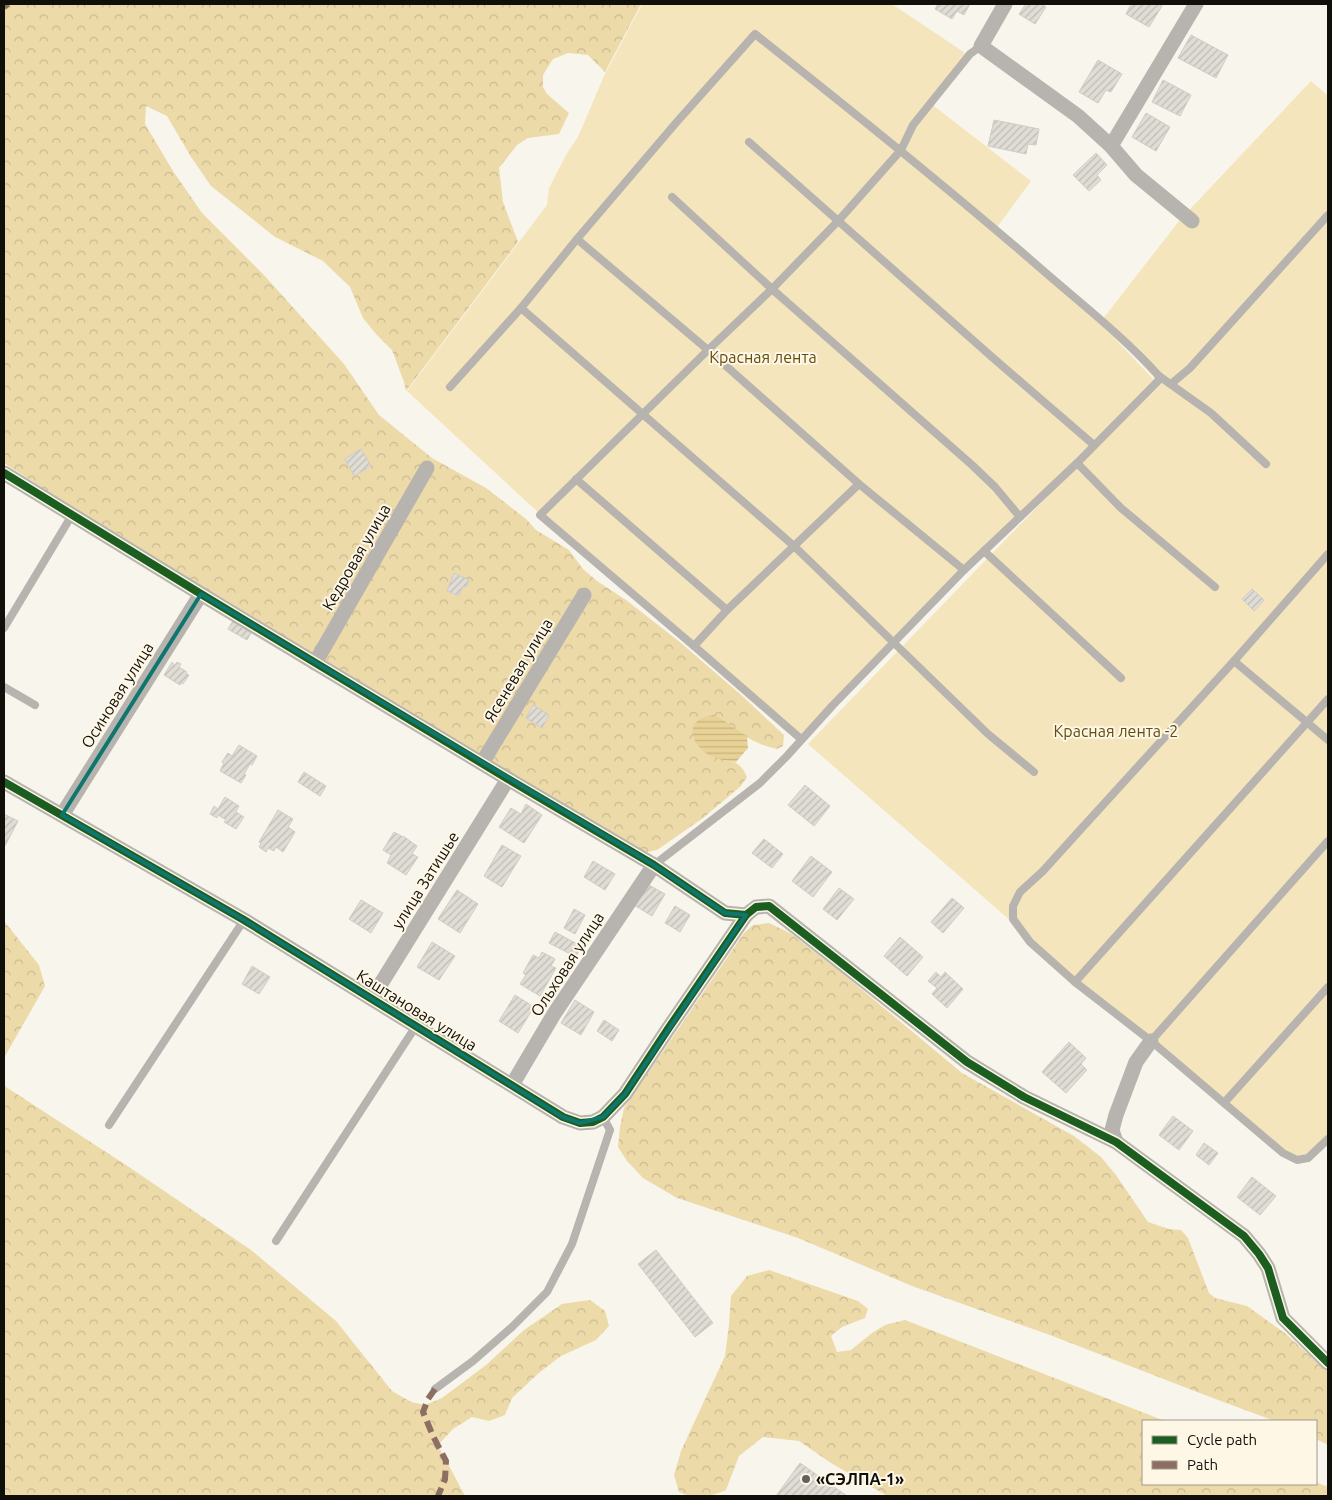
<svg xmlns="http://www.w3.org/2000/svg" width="1332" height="1500" viewBox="0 0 1332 1500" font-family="Ubuntu,sans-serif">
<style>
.forest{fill:url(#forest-crowns)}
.garden{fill:#f5e5bc}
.water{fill:url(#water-rules)}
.building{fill:url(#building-hatch);stroke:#cfcdc6}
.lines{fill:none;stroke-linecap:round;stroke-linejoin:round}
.service{stroke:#b7b4b0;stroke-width:8}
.minor{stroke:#b7b4b0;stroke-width:15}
.quiet{stroke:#8d6e63;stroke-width:6;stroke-dasharray:12 6;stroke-linecap:butt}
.cycleway-casing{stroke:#fef7e6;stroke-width:11}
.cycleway{stroke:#1b5e20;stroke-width:8}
.marked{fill:none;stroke:#0f766e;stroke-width:4;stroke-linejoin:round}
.poi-dot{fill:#626059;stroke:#fef7e6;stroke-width:2}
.labels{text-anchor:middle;stroke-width:4;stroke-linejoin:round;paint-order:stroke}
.park-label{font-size:16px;fill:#634e0d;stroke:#fef7e6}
.street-label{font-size:16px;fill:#110f0a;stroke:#fef7e6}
.poi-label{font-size:16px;font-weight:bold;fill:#110f0a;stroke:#fef7e6;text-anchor:start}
</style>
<defs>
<pattern id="forest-crowns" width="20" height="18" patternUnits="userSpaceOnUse" patternTransform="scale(1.25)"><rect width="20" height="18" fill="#eddaa9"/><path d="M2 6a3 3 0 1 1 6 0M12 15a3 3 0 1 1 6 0" fill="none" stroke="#caba90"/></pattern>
<pattern id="water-rules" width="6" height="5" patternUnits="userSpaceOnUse" patternTransform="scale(1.25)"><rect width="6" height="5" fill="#e9d296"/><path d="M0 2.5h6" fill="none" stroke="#c7b380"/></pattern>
<pattern id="building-hatch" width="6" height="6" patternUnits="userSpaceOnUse" patternTransform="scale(1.25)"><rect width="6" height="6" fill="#e0ddd6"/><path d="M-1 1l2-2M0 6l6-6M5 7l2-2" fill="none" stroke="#bfbcb6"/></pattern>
</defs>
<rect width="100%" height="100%" fill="#f8f5ec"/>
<g class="forest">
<path d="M4,4H641L605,72L588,55L568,53L553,59L543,75V87L547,94L569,113L559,134L528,138L517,145L499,168L503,202L518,242L406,391L404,382L392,350L376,334L363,318L350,287L323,261L275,237L211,186L191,157L167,116L146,106L145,124L173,171L202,213L263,274L344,364L379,415L432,458L486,488L526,519L536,530L569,550L583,569L597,581L626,600L681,643L740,694L784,735L783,746L777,749C756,745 739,733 722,719L724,760C737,762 741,764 747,777L741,786L703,818L657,850L643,853L83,514L4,463Z"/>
<path d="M4,921L39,965L45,986L4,1058Z"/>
<path d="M769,923L790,933L837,969L962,1073L1074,1136L1101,1157L1116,1175L1148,1222L1169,1229L1181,1230L1188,1238L1209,1293L1215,1298L1247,1306L1286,1334L1328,1372V1445L1316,1439V1421H1275L1210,1397L1050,1335L912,1286L798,1238L677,1198L643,1178L627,1161L618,1147L620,1127L624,1108L744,933L753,925Z"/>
<path d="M4,1084L6,1087L129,1167L251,1250L336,1321L392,1391L411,1402L425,1405L442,1398L486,1365L524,1330L562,1304L590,1300L605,1311L609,1326L596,1340L561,1356L540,1372L512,1398L505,1415L489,1421L472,1417L453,1429L438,1445L465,1496H4Z"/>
<path d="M769,1270L858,1301L868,1309L865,1318L842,1327L831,1336L837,1352L851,1350L872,1333L885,1325L905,1320L1165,1421H1143V1484H1316V1482L1328,1487V1496H887L831,1463L799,1441L763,1437L739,1456L726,1490C709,1497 696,1500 679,1492L674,1475L681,1451L725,1356L729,1325L731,1296L747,1276Z"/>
</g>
<g class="garden">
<path d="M642,4H892L968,55L930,103L1031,181L995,230L1100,323L1155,381L1025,508L801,738L540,514L407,391L547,205L549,188L566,155L578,137L604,76Z"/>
<path d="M1311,81L1328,96V1139L1321,1147L1297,1160L1075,982L1020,929L808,744L1158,382L1102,320L1179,221Z"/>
</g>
<path class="water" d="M713,715L722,719L747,737L748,748L736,762C727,761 717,759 709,755C696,747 683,728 702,718C705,717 710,716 713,715Z"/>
<g class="building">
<path d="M938,4H970L964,15L957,11L952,19L935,9Z"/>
<path d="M1026,4H1041L1046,7L1035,24L1019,14Z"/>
<path d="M1131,4H1158L1162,6L1149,27L1126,14Z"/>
<path d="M1191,35L1228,55L1216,78L1178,58Z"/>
<path d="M1098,60L1122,74L1111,92L1106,90L1098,103L1079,92Z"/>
<path d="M1163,80L1191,95L1180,116L1152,102Z"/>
<path d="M1146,113L1170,127L1156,151L1132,137Z"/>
<path d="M994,120L1039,129L1036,145L1028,144L1026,154L988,146Z"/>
<path d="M1096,153L1107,165L1097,175L1101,180L1089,191L1073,175Z"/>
<path d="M361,449L371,466L354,476L345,459Z"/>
<path d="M454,573L469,580L466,587L463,586L459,596L447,591Z"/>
<path d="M1252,589L1264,600L1254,611L1242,599Z"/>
<path d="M236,616L252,625L249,632L251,633L247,640L228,629Z"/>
<path d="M172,662L175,665L177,662L181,664L179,667L187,672L186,674L189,675L183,684L181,683L180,685L164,675Z"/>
<path d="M533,705L549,715L542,728L526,718Z"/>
<path d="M239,745L257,756L252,765L250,764L244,774L246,775L241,783L220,771L224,763L222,762L228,753L232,756Z"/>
<path d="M304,772L326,786L320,796L298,782Z"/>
<path d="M805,785L830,806L814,826L788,805Z"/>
<path d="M225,797L239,806L236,812L244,817L236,829L224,822L226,820L218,815L217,818L210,814L214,806L218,809Z"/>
<path d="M526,804L542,815L524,843L499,827L511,808L521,814Z"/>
<path d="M278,810L293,819L288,827L295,832L283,852L276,847L274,851L268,848L266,852L259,847L261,843L259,842Z"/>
<path d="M4,814L18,821L5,846L4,845Z"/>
<path d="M394,832L403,837V836L417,846L412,854L418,857L406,875L387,863L391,855L383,850Z"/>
<path d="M764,839L783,854L772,868L752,853Z"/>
<path d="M502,845L521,856L502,887L484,876Z"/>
<path d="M811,856L832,872L813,897L792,881Z"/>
<path d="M593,861L615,874L605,890L584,877Z"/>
<path d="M647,884L665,894L652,916L634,905Z"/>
<path d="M839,888L854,899L837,920L823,909Z"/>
<path d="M457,890L478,904L460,933L438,919Z"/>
<path d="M952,898L964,908L943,933L931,922Z"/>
<path d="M361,900L383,913L371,933L349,919Z"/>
<path d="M675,906L690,915L680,932L665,923Z"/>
<path d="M574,909L585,915L575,934L564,928Z"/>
<path d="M555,932L581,946L576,957L549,943Z"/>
<path d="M900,937L923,957L907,976L884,956Z"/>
<path d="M432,942L455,956L439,980L417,967Z"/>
<path d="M542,952L555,959L551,966L556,968L540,996L520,984L526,975L523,973L533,955L539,958Z"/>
<path d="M252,966L270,977L259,994L242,984Z"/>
<path d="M936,972L941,977L945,972L963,989L947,1008L932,994L937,988L928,981Z"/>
<path d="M515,995L534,1007L518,1033L499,1021Z"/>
<path d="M575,1000L594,1012L581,1035L561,1023Z"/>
<path d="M604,1020L619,1030L612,1041L597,1031Z"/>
<path d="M1069,1042L1086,1058L1081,1064L1087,1070L1066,1093L1042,1072Z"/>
<path d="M1173,1116L1193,1131L1179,1150L1159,1135Z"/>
<path d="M1204,1143L1218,1153L1209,1165L1196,1155Z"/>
<path d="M1252,1177L1276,1196L1260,1215L1237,1197Z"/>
<path d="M656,1250L713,1323L695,1337L638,1264Z"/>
<path d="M800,1463L847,1496H776Z"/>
</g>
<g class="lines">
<g class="service">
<path d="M749,142L992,357L1094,445"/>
<path d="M672,197L772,289L972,465L995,487L1020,517"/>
<path d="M577,239L708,350L859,484L964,570"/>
<path d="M521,308L794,546L988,734L1034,772"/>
<path d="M1159,376L1211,413L1266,464"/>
<path d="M1171,384L1190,368L1328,215"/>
<path d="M450,387L521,308L577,239L675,124L755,34C851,110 946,186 1039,267C1079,302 1123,336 1159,376L1158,381L1077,463L964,570L833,705L786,757L760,783L654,865"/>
<path d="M1077,463L1121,508L1215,587"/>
<path d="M576,479L727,610"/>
<path d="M984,551L1121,678"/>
<path d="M1328,554L1234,661L1081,829L1043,871L1020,892L1013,906V919L1030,942L1075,982L1151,1041L1283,1153L1297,1160L1308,1158L1328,1139"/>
<path d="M4,628L72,515"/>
<path d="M694,646L727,610L859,484"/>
<path d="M1234,661L1328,740"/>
<path d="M4,687L35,705"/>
<path d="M801,739L694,646L540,515L708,350L772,289L839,220L901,150L913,125L970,54L981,46"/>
<path d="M1075,982L1328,699"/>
<path d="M1151,1041L1328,841"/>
<path d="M1224,1103L1328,987"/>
<path d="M109,1125L244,920"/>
<path d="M276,1241L416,1026"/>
<path d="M435,1389L473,1361L512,1327L547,1292L572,1244L610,1130L603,1117"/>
</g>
<g class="minor">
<path d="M1005,4L981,46L1078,116L1111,146L1136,175L1192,221"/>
<path d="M1111,146L1196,4"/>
<path d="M4,473L201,594L508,779L654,865L725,913L746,915L756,907L769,906L967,1062L1024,1097L1116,1142L1244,1236L1259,1254L1268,1268L1283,1318L1328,1363"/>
<path d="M315,663L427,468"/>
<path d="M482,763L584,595"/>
<path d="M4,782L244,920L563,1117L580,1123L593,1122L603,1117L625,1094L668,1029L746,915"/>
<path d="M62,815L201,594"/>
<path d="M372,998L508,779"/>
<path d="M512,1085L554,1014L654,865"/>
<path d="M1116,1142L1112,1130L1116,1115L1136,1062L1151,1041"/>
</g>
<g class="quiet">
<path d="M4,7L8,4"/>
<path d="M435,1389L428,1399L423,1412L433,1436L446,1461L445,1479L438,1496"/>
</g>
<g class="cycleway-casing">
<g id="cycleway">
<path d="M4,473L201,594L508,779L654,865L725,913L746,915L756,907L769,906L967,1062L1024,1097L1116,1142L1244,1236L1259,1254L1268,1268L1283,1318L1328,1363"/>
<path d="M4,782L244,920L563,1117L580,1123L593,1122L603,1117L625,1094L668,1029L746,915"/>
</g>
</g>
<use href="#cycleway" class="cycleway"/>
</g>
<path class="marked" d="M201,594L654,865L725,913L746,915L625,1094L603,1117L580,1123L563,1117L244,920L62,815Z"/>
<circle class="poi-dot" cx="806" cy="1479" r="5"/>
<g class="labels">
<g class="park-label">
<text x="763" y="363">Красная лента</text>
<text x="1116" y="737">Красная лента -2</text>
</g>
<g class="street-label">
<text transform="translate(356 557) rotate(-60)" y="6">Кедровая улица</text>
<text transform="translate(518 670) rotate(-59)" y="6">Ясеневая улица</text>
<text transform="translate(117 695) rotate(-58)" y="6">Осиновая улица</text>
<text transform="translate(425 880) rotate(-58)" y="6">улица Затишье</text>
<text transform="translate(567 964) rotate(-57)" y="6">Ольховая улица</text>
<text transform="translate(417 1010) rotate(32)" y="6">Каштановая улица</text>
</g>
<g class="poi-label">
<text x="816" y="1485">«СЭЛПА-1»</text>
</g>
</g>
<rect width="1332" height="1500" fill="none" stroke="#110f0a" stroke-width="10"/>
<rect x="1142" y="1420" width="175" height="65" fill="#fef7e6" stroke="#9f9a8e"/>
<rect x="1152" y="1436" width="25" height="8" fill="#1b5e20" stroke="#9f9a8e"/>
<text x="1187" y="1445" font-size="15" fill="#110f0a">Cycle path</text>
<rect x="1152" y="1461" width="25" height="8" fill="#8d6e63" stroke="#9f9a8e"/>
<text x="1187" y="1470" font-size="15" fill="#110f0a">Path</text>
</svg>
